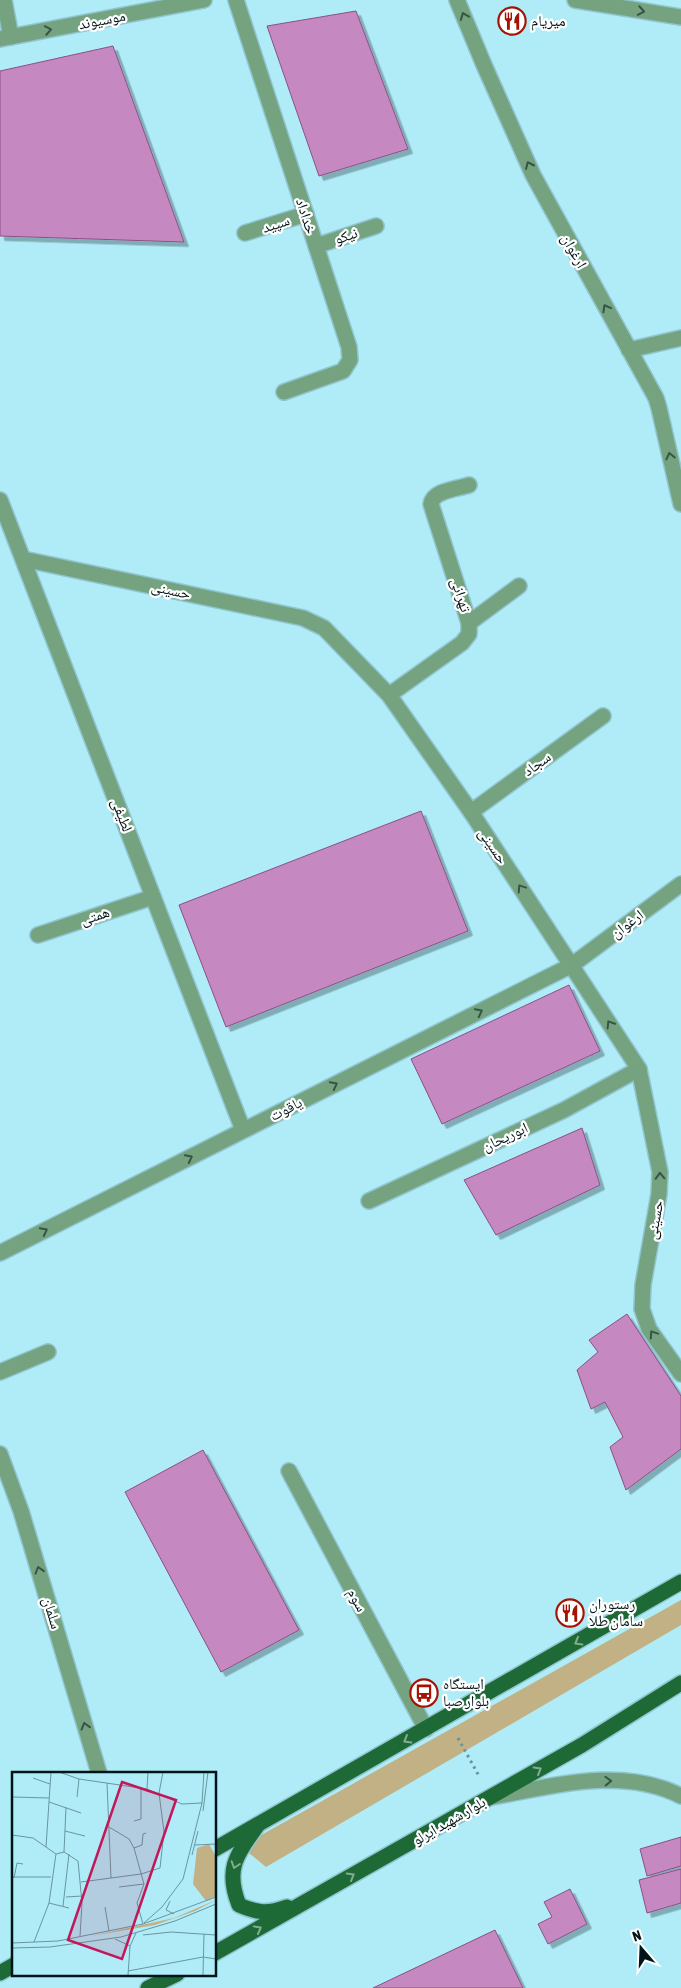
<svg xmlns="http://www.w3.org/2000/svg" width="681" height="1988" viewBox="0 0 681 1988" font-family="'Asap Condensed','Noto Naskh Arabic',sans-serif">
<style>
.green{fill:#c1b185}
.building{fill:#c688c0;stroke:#8a5084;filter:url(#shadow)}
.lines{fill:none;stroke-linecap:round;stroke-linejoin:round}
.minor-casing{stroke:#90c5cf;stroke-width:18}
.major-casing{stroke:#90c5cf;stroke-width:18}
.path{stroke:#67939b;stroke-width:3;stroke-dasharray:2.5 4;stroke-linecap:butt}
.minor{stroke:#75a37f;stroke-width:15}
.major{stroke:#1d6a37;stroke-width:15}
.oneway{stroke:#355547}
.oneway2{stroke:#83ad91}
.labels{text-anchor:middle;stroke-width:4.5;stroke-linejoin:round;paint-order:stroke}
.street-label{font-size:15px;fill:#001519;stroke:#fff}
.poi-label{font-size:15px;fill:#001519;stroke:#fff;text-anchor:start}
.inset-road{fill:none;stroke:#69969e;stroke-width:1}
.view{fill:#c2185b;fill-opacity:0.15;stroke:#c2185b;stroke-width:2.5}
.inset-edge{fill:none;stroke:#001519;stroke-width:2.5}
</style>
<defs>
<filter id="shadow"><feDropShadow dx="4.5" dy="4.5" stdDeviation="0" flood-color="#0004"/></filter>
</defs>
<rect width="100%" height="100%" fill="#afecf7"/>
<path class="green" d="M681,1600V1625L266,1867L249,1853L251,1844L256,1838Z"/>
<g class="building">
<path d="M356,11L408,149L319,176L267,26Z"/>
<path d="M113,46L184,242L0,236V71Z"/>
<path d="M421,811L468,931L226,1027L179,905Z"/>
<path d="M569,985L600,1051L442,1124L411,1059Z"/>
<path d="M582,1128L600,1185L496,1235L464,1180Z"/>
<path d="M627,1314L681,1396V1449L626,1490L610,1447L623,1437L605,1402L591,1409L577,1370L598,1352L589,1340Z"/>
<path d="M203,1450L299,1630L221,1672L125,1492Z"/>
<path d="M681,1837V1866L647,1876L640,1849Z"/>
<path d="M681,1869V1903L647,1913L639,1880Z"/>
<path d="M570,1889L587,1924L548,1944L538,1924L552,1917L544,1902Z"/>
<path d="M495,1930L523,1988H373Z"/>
</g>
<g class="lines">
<g class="minor-casing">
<g id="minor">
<path d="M4,0L11,37"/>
<path d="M236,0L349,347L350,360L343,371L284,392"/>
<path d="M457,0L484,65L533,175L656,398L659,408L681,504"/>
<path d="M575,0L681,17"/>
<path d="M0,39L204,0"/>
<path d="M245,233L306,214"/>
<path d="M316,246L376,226"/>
<path d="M629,350L681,338"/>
<path d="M0,500L243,1130"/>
<path d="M23,559L303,618L324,628L389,695L471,812L639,1069L660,1172L659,1194L643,1285L642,1309L649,1329L681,1374"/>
<path d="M469,623L519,586"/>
<path d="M389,695L462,643L469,634V623L431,504C433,490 458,489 469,485"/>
<path d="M471,812L603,716"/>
<path d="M38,935L153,897"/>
<path d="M369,1201L564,1110L639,1069"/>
<path d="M0,1253L572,965L681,884"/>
<path d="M0,1372L48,1352"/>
<path d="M0,1454L21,1511L99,1773"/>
<path d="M289,1471L426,1729"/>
<path d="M492,1797C554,1786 622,1766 681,1796"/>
</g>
</g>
<g class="major-casing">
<g id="major">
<path d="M257,1826C236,1856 225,1869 239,1905C257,1913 268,1914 287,1907"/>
<path d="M215,1849L681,1582"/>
<path d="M215,1953L582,1745L681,1683"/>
<path d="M0,1973L14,1965"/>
<path d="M148,1988L177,1974"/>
</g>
</g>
<path class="path" d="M458,1738L479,1776"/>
<use href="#minor" class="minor"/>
<use href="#major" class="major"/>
</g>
<defs><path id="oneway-chevron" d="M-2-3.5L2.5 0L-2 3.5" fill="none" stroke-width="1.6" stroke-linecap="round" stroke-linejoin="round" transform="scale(1.25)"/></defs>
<g class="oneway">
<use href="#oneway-chevron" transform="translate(641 11) rotate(10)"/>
<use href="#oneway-chevron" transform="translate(464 16) rotate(-112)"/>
<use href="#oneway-chevron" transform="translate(48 30) rotate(-11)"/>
<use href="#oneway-chevron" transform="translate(529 165) rotate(-114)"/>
<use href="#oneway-chevron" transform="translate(606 308) rotate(-119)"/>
<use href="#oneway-chevron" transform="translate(670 456) rotate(-103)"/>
<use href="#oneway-chevron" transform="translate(521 888) rotate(-124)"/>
<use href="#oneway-chevron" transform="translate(479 1012) rotate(-27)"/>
<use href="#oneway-chevron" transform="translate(610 1024) rotate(-122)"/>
<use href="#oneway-chevron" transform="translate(334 1085) rotate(-27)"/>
<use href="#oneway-chevron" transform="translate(189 1158) rotate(-27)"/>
<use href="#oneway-chevron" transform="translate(660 1176) rotate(-92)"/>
<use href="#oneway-chevron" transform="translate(44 1231) rotate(-27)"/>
<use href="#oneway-chevron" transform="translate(653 1334) rotate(-124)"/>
<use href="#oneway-chevron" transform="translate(39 1570) rotate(-107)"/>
<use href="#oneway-chevron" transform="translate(85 1726) rotate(-107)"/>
<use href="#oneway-chevron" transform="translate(608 1781) rotate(-2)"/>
</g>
<g class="oneway2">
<use href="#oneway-chevron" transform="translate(578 1642) rotate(150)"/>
<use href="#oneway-chevron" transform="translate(407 1740) rotate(150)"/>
<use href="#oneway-chevron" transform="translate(538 1770) rotate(-30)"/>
<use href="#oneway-chevron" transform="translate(235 1865) rotate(108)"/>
<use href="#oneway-chevron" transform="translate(351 1876) rotate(-30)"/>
<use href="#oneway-chevron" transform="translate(258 1929) rotate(-29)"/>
</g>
<defs>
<g id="restaurant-ring" transform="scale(1.4375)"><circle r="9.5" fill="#fff" stroke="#a51202" stroke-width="1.5"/><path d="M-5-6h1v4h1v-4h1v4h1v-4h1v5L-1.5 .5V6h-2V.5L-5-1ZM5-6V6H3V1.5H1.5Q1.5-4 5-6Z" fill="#a51202"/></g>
<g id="bus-ring" transform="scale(1.4375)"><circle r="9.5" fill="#fff" stroke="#a51202" stroke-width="1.5"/><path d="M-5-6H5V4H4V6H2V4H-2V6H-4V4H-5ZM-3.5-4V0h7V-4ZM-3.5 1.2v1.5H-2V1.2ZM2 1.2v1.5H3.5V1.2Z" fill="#a51202"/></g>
</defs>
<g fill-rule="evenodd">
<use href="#restaurant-ring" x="512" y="21"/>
<use href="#restaurant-ring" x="570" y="1613"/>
<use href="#bus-ring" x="424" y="1693"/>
</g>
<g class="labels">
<g class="street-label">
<text transform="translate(102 20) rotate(-11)" y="5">موسیوند</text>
<text transform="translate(306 216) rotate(72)" y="5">خداداد</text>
<text transform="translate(276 224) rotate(-18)" y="5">سپید</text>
<text transform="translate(346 236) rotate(-19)" y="5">نیکو</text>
<text transform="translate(574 251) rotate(61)" y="5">ارغوان</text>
<text transform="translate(171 590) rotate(12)" y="5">حسینی</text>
<text transform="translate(461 595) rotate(72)" y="5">تهرانی</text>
<text transform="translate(537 764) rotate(-36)" y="5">سجاد</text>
<text transform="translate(122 815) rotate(69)" y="5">لطیفی</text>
<text transform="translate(493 846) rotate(56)" y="5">حسینی</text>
<text transform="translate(95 916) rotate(-18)" y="5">همتی</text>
<text transform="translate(627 924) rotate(-37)" y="5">ارغوان</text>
<text transform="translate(286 1109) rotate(-27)" y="5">یاقوت</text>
<text transform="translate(505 1137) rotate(-25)" y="5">ابوریحان</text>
<text transform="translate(655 1220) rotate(-80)" y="5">حسینی</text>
<text transform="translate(357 1600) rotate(62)" y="5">سوم</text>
<text transform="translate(52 1613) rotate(73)" y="5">سلمان</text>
<text transform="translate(449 1821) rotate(-30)" y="5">بلوار شهید ایرلو</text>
</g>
<g class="poi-label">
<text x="531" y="26">میریام</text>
<text x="589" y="1609">رستوران<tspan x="589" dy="17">سامان طلا</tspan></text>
<text x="443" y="1689">ایستگاه<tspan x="443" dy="17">بلوار صبا</tspan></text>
</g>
</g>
<g transform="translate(12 1772)">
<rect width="204" height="204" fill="#afecf7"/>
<path d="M197,72L204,85V124L194,129L181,112L185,76ZM204,128L183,139L143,153L79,164L162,146Z" fill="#c1b185"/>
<path class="inset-road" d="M47,0L67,7L135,17L170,32L190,31M21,6L38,12M95,11L99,106M135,17L136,0M1,25L37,26M65,25L67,7M37,30L69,41M191,39L196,0M122,49L129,47V16M97,55L117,67L122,76L132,112L125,131L131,152M53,59L73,64M0,63L21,66L44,82L52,80L66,89L70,131L68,164M183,73L204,72M34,75L39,0M122,76L130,73L131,62L134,61M52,80L54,35M180,83L186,59M0,105H39M2,106L5,91L11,92M69,110L129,102L148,96L152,60L147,21L151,0M107,115L132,112M54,125L70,124M158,129L154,138L162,142M37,131L57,136M51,134L57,82M93,135L97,159M132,151L150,135L171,107L190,31L192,0M131,163L159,160L204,163M103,167L118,174M22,170L37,131L44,82M0,171L46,169L131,152L204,125M0,176L38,175L109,165L163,149L204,132M116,199L191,185L204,187M116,203L118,174L124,161M191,203L192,162"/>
<path class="view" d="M110,10L164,28L110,187L56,168Z"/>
<rect width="204" height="204" class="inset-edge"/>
</g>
<g transform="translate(641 1948) rotate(341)" stroke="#ffffff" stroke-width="4" paint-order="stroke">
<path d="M0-4L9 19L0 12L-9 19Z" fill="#001519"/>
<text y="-8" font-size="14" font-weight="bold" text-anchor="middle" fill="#001519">N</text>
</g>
</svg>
